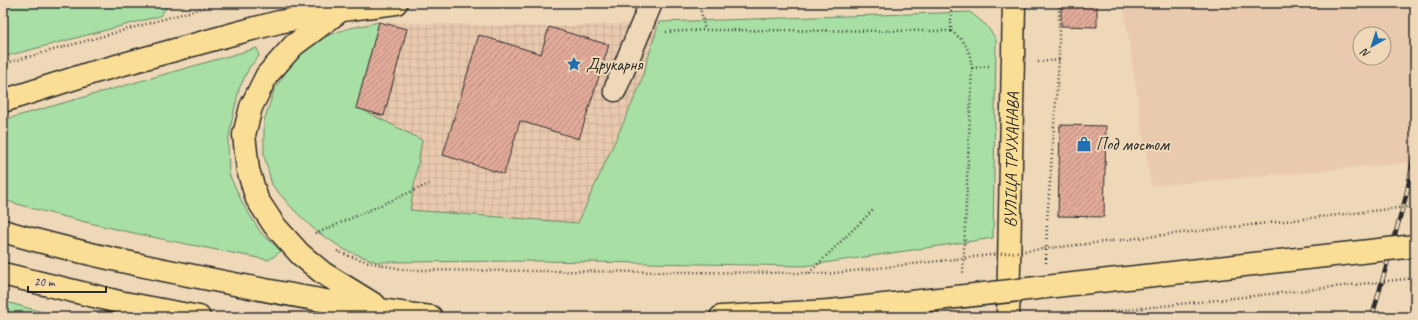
<svg xmlns="http://www.w3.org/2000/svg" width="1418" height="320" viewBox="0 0 1418 320" font-family="Caveat,sans-serif">
<style>
.built{fill:#eacaae;fill-rule:evenodd}
.industrial{fill:url(#industrial-grid)}
.grass{fill:#a7dfa4;stroke:#698568}
.building{fill:url(#building-hatch);stroke:#2b2b2b}
.lines{fill:none;stroke-linecap:round;stroke-linejoin:round}
.minor-casing{stroke:#2b2b2b;stroke-width:25}
.major-casing{stroke:#2b2b2b;stroke-width:25}
.path{stroke:#2b2b2b;stroke-width:2.5;stroke-dasharray:1 3;stroke-linecap:butt}
.minor{stroke:#eed8b7;stroke-width:22}
.major{stroke:#fbde96;stroke-width:22}
.rail-casing{stroke:#2b2b2b;stroke-width:4.5}
.rail{stroke:#eed8b7;stroke-width:3;stroke-dasharray:9;stroke-linecap:butt}
.major-bridge-casing{stroke:#2b2b2b;stroke-width:25;stroke-linecap:butt}
.path-bridge{stroke:#2b2b2b;stroke-width:2.5;stroke-dasharray:1 3;stroke-linecap:butt}
.major-bridge{stroke:#fbde96;stroke-width:22}
.labels{text-anchor:middle;stroke-width:4;stroke-linejoin:round;paint-order:stroke}
.poi-label{font-size:17px;fill:#2b2b2b;stroke:#eed8b7;text-anchor:start}
.street-label{font-size:17px;fill:#2b2b2b;stroke:#eed8b7}
</style>
<defs>
<pattern id="industrial-grid" width="8" height="8" patternUnits="userSpaceOnUse"><rect width="8" height="8" fill="#eacaae"/><path d="M0 4h8M4 0v8" fill="none" stroke="#c9ae96"/></pattern>
<pattern id="building-hatch" width="6" height="6" patternUnits="userSpaceOnUse"><rect width="6" height="6" fill="#e1aa99"/><path d="M-1 1l2-2M0 6l6-6M5 7l2-2" fill="none" stroke="#b78b7d"/></pattern>
</defs>
<rect width="100%" height="100%" fill="#eed8b7"/>
<filter id="ink" filterUnits="userSpaceOnUse"><feTurbulence type="fractalNoise" baseFrequency=".025" numOctaves="2"/><feDisplacementMap in="SourceGraphic" scale="8" xChannelSelector="R" yChannelSelector="G"/><feConvolveMatrix kernelMatrix="1 2 1 2 8 2 1 2 1" color-interpolation-filters="sRGB"/></filter>
<g filter="url(#ink)">
<path class="built" d="M1123,3H1415V162L1151,186ZM1360,34H1384V58H1360Z"/>
<path class="industrial" d="M379,22L549,27L659,22L639,88L578,223L410,210L422,140L356,108Z"/>
<g class="grass">
<path d="M3,3H170L160,16L3,57Z"/>
<path d="M970,12L986,25L996,39L993,238L804,266L541,261L377,262L345,250L316,231L293,209L272,185L264,155V121L274,90L296,57L324,37L346,29L379,22L357,107L422,140L410,210L578,223L639,88L659,22Z"/>
<path d="M257,48L259,56L249,68L239,89L232,120L228,143L229,174L243,204L261,233L281,251L269,260C180,243 90,226 3,200V120Z"/>
<path d="M3,301L60,317H3Z"/>
</g>
<g class="building">
<path d="M1061,3H1097V27L1061,26Z"/>
<path d="M379,22L407,29L384,116L356,108Z"/>
<path d="M549,27L609,45L579,139L520,121L504,174L443,155L479,35L541,54Z"/>
<path d="M1060,125L1106,126L1104,217L1058,216Z"/>
</g>
<g class="lines">
<g class="minor-casing">
<path id="minor" d="M615,90L651,3"/>
</g>
<g class="major-casing">
<g id="major">
<path d="M336,14L294,45L267,75L251,107L244,135L248,170L257,199L274,225L300,254L323,273L375,305"/>
<path d="M3,101L91,73L233,34L279,22L342,10L396,3"/>
<path d="M3,231C74,252 146,267 219,281C289,295 360,308 431,317"/>
<path d="M3,274L119,302L199,317"/>
<path d="M721,317L830,311"/>
<path id="s1" d="M1008,317L1014,3"/>
</g>
</g>
<g class="path">
<path d="M699,3L705,30"/>
<path d="M951,3V31C967,43 969,48 972,68L963,273"/>
<path d="M666,32L705,30L951,31"/>
<path d="M1038,62L1059,60"/>
<path d="M3,64L221,3"/>
<path d="M972,68L989,66"/>
<path d="M315,234L431,183"/>
<path d="M337,251C360,261 384,266 409,270L809,273L826,274"/>
<path d="M1046,263L1047,222L1059,60V3"/>
<path d="M809,273L873,210"/>
</g>
<use href="#minor" class="minor"/>
<use href="#major" class="major"/>
<g class="rail-casing">
<path id="rail" d="M1372,317L1406,196L1415,152"/>
</g>
<use href="#rail" class="rail"/>
<g class="major-bridge-casing">
<path id="major-bridge" d="M830,311L1415,246"/>
</g>
<g class="path-bridge">
<path d="M826,274L1415,206"/>
<path d="M1062,317L1415,278"/>
</g>
<use href="#major-bridge" class="major-bridge"/>
</g>
</g>
<defs>
<g id="sight-bare" transform="scale(1.2)"><path d="M0-6L1.8-2.2L6-1.7L2.9 1.2L3.7 5.4L0 3.3L-3.7 5.4L-2.9 1.2L-6-1.7L-1.8-2.2Z" fill="#1f6fb2" stroke="#eed8b7" stroke-width="2.5" paint-order="stroke"/></g>
<g id="shop-bare" transform="scale(1.2)"><path d="M-5-2.5h2.3a2.7 3.5 0 0 1 5.4 0H5L5.5 6h-11ZM-1.5-2.5h3a1.5 2.3 0 0 0-3 0Z" fill="#1f6fb2" stroke="#eed8b7" stroke-width="2.5" paint-order="stroke"/></g>
</defs>
<g fill-rule="evenodd">
<use href="#sight-bare" x="574" y="64"/>
<use href="#shop-bare" x="1084" y="144"/>
</g>
<g class="labels">
<g class="poi-label">
<text x="586" y="70">Друкарня</text>
<text x="1096" y="150">Под мостом</text>
</g>
<g class="street-label">
<text dy="6" stroke="none"><textPath href="#s1" startOffset="157">ВУЛІЦА ТРУХАНАВА</textPath></text>
</g>
</g>
<rect width="1418" height="320" fill="none" stroke="#eed8b7" stroke-width="16"/>
<rect x="8" y="8" width="1402" height="304" fill="none" stroke="#2b2b2b" stroke-width="1.5" filter="url(#ink)"/>
<g transform="translate(1372 46) rotate(219)"><circle r="19" fill="#eed8b7" stroke="#a0937f"/>
<path d="M0-3L7 15L0 10L-7 15Z" fill="#1f6fb2"/>
<text y="-6" font-size="11" font-weight="bold" text-anchor="middle" fill="#2b2b2b">N</text>
</g>
<path d="M28 286v6h78v-6" fill="none" stroke="#2b2b2b" stroke-width="2"/>
<text x="34" y="286" font-size="12" fill="#2b2b2b" stroke="#eed8b7" stroke-width="3" paint-order="stroke">20 m</text>
</svg>
